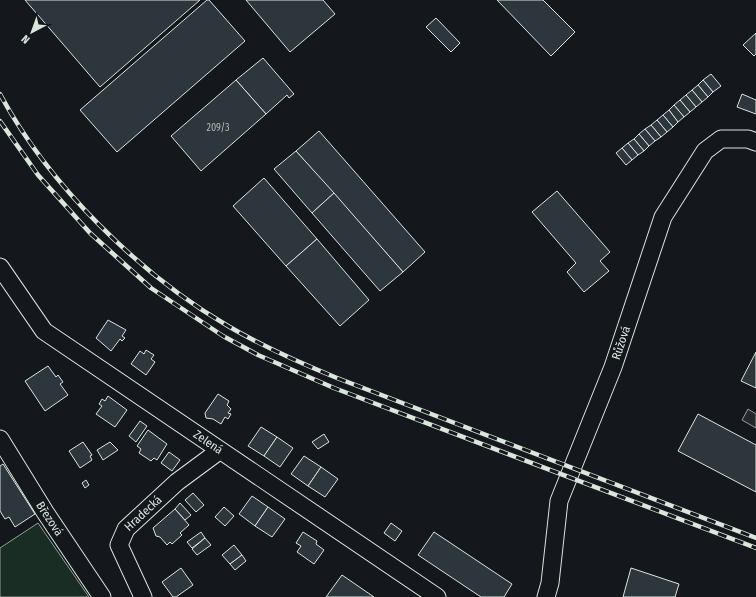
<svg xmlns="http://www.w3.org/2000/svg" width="756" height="597" viewBox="0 0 756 597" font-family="'Fira Sans Condensed',sans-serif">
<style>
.green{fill:#1a2d24;stroke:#939e99}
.parking{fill:#24282b;stroke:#939e99}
.building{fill:#2c363c;stroke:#d8e6dc}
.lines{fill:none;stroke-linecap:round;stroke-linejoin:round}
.minor-casing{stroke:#d8e6dc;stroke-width:19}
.minor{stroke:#14181c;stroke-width:17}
.rail-casing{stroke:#d8e6dc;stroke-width:4.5}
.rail{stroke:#14181c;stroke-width:3;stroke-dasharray:9;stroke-linecap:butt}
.labels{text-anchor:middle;stroke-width:3;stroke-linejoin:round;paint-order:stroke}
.number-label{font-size:10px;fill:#adbab4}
.street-label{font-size:12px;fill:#d8e6dc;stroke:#14181c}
</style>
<rect width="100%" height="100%" fill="#14181c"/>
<path class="green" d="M38,523L89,597H0V548Z"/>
<path class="parking" d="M748,409L756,414V428L742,420Z"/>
<g class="building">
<path d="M25,0H200L100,87Z"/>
<path d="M207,0H209L245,41L117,152L80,110Z"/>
<path d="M246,0H323L335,14L290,52Z"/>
<path d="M497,0H543L575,32L551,56Z"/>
<path d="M436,18L460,43L451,52L426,27Z"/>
<path d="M756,33V54L754,56L743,45Z"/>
<path d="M263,58L294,94L289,98L287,95L266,114L236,80Z"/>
<path d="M711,74L721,86L713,92L703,80Z"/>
<path d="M236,80L266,114L201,171L171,136Z"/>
<path d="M703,80L713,92L708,97L698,85Z"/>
<path d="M698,85L708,97L702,102L692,90Z"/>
<path d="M692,90L702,102L696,107L686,95Z"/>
<path d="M742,94L756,100V114L737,107Z"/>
<path d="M686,95L696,107L690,112L680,100Z"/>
<path d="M680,100L690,112L684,117L674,105Z"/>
<path d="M674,105L684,117L678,122L669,110Z"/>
<path d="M669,110L678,122L673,127L663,115Z"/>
<path d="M663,115L673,127L667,132L657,120Z"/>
<path d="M657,120L667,132L661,137L651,125Z"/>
<path d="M651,125L661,137L655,141L645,129Z"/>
<path d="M645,129L655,141L649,146L639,134Z"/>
<path d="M319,131L425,252L403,272L296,151Z"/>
<path d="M639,134L649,146L644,151L634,139Z"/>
<path d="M634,139L644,151L638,155L628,143Z"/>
<path d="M628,143L638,155L632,160L622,148Z"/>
<path d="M622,148L632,160L626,165L616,153Z"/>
<path d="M296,151L334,193L312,213L274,169Z"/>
<path d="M264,178L317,239L286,266L233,206Z"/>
<path d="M557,191L610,252L600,261L609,271L584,292L567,272L576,263L532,212Z"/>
<path d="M334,193L403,272L380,291L312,213Z"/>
<path d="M317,239L369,300L340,326L286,266Z"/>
<path d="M108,320L126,330L122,336L125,338L122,341L120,339L111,351L96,338Z"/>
<path d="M146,350L154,355L151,359L155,362L146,375L131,364L140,351L144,354Z"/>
<path d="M756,352V388L741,381Z"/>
<path d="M48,366L56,377L58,375L63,382L60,384L68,395L45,411L25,381Z"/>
<path d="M218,394L229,401L227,405L231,409L228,413L231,414L228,419L225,417L221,424L213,419L206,418L205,413Z"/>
<path d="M108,396L127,410L115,427L96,414L102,406L99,404L102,399L105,401Z"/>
<path d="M698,414L756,445V492L678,451Z"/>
<path d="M140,421L147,426L136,442L129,436Z"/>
<path d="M261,427L277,437L264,456L248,446Z"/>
<path d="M148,430L167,444L157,460L154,458L151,461L139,453L141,449L137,446Z"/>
<path d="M324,434L329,442L318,449L312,442Z"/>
<path d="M277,437L293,448L280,467L264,456Z"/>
<path d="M83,442L92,455L90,456L92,460L80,468L69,451Z"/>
<path d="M110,442L118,450L103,460L97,450Z"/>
<path d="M169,452L180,460L172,471L161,463Z"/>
<path d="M304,456L321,467L308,486L291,474Z"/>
<path d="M3,464L35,514L15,527L9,517L5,519L0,511V466Z"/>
<path d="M321,467L338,479L325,497L308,486Z"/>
<path d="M86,480L89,485L85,488L82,483Z"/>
<path d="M193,493L204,505L196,512L185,500Z"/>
<path d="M252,496L268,507L255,526L239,514Z"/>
<path d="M180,503L191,515L185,520L175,509Z"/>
<path d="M224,507L234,516L225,526L215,517Z"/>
<path d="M268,507L285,519L272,537L255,526Z"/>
<path d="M175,509L189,525L180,533L182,535L172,544L170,542L167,545L160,537L156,536L153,528Z"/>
<path d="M391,523L402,531L395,541L384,533Z"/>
<path d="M201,532L205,538L192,548L187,542Z"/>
<path d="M303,532L317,541L316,544L324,550L314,564L297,552L301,546L296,543Z"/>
<path d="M434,532L512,584L504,597H481L418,555Z"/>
<path d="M205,538L211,545L197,555L192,549Z"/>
<path d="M234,545L242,555L230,564L222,555Z"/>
<path d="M242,555L246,561L235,570L230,564Z"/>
<path d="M181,568L193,585L176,597H173L162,582Z"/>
<path d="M631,568L679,584L675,597H623Z"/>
<path d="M342,575L374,597H326Z"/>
</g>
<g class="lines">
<g class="minor-casing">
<g id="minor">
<path id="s1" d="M0,267L44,331L437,597"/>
<path id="s2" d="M0,439L45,512L102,597"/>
<path id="s3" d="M143,597L119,545L126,529L177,482L219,451"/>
<path id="s4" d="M546,597L550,583L559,501L613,367L663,217L705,151L721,139H748L756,142"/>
</g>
</g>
<use href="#minor" class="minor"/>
<g class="rail-casing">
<g id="rail">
<path d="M0,94C49,185 139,274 228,326C262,346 300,363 337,378L756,538"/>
<path d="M0,121L38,175L90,233L151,288L223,336L258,355L334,388L756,548"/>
</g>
</g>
<use href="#rail" class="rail"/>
</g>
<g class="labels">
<g class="number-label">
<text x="218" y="131">209/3</text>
</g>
<g class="street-label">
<text dy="4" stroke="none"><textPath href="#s4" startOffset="267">Růžová</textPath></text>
<text dy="4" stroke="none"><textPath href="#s1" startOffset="276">Zelená</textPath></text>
<text dy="4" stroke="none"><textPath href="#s3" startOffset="98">Hradecká</textPath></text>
<text dy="4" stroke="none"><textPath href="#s2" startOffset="94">Březová</textPath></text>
</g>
</g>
<g transform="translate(32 32) rotate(221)" stroke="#14181c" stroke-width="3" paint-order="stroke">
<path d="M0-3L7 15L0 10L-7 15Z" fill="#d8e6dc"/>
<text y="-6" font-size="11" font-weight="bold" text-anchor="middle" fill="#d8e6dc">N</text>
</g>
</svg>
